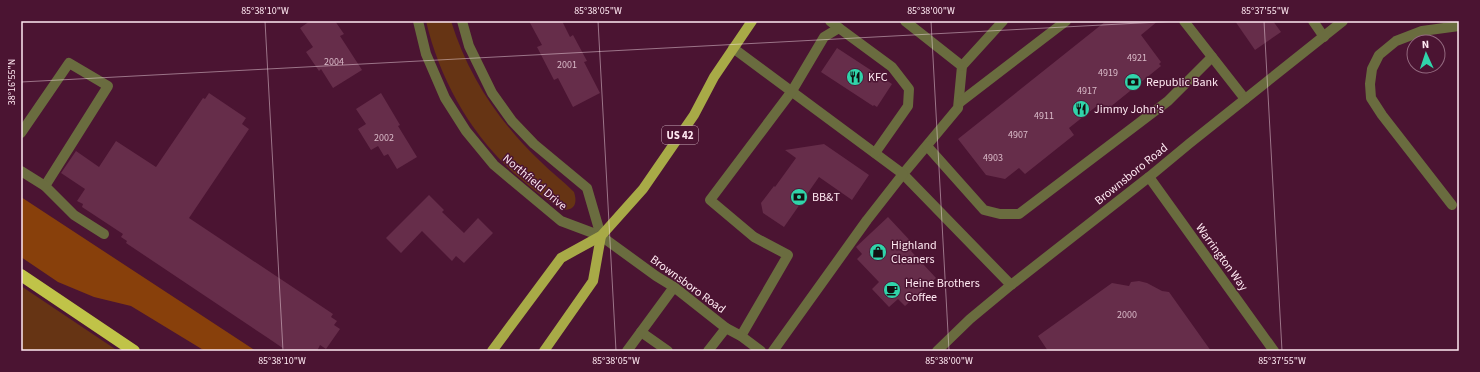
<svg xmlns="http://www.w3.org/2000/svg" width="1480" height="372" viewBox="0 0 1480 372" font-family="'Source Sans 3',sans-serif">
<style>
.green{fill:#663414}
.forest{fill:#88400b}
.building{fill:#662d4a}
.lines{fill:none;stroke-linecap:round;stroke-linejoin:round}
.service{stroke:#6a6c3f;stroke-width:10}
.minor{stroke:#6a6c3f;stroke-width:10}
.tertiary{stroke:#6a6c3f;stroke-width:10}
.primary{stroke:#a8aa47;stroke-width:10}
.motorway{stroke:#c0c348;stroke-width:12}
.ticks{fill:none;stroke:#ffe9f2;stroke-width:1;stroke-opacity:0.45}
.labels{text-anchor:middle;stroke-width:3;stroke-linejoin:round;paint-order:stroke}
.number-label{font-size:10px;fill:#d9bac8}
.shield{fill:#4b1432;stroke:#c9a9b8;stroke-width:1}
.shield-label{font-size:11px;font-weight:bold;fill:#ffe9f2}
.poi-label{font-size:12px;fill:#ffe9f2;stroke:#4b1432;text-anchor:start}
.street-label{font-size:12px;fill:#ffe9f2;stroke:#4b1432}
.neatline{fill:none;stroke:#ffe9f2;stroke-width:1.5}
.ticks-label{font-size:10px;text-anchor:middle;fill:#ffe9f2}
</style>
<rect width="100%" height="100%" fill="#4b1432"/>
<g class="green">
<path d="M426,21H451C468,76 499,122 540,161C551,172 563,181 574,192C578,204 574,212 560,209C547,199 533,190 521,179C473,139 440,81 426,21Z"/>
<path d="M21,286L118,351H21Z"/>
</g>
<path class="forest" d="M21,197L256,351H205L131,306L94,297L58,282L21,257Z"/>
<g class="building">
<path d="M310,21H335L344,34L340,36L362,70L333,88L321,69L319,71L306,52L313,47L300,28Z"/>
<path d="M529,21H562L570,37L573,35L587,61L584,62L600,93L573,107L558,78L554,80L537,47L542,45Z"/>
<path d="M1106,21H1158L1141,35L1161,62L1159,64L1161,66L1104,112L1098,105L1069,128L1074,135L1025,174L1019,168L1005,179L986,175L958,139Z"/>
<path d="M1235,21H1273L1281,32L1255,50Z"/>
<path d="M837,48L892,84L877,107L874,105L873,106L821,72Z"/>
<path d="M209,93L246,118L242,124L249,129L189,218L333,314L331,317L337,321L334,325L340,329L326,349L320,345L317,351H287L268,338L126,243L127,241L121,237L123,234L82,207L83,204L77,201L85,189L61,173L76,151L99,167L116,141L156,167L203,98L205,99Z"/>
<path d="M381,93L400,125L398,126L417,157L397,169L388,154L384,156L378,146L371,150L358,129L366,124L356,109Z"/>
<path d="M824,144L869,175L852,200L819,177L784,227L763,213L761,203L774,186L775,187L796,158L785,150Z"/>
<path d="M429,195L444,210L442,212L464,233L478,218L493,233L464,263L456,256L452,261L422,231L401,253L386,238Z"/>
<path d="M888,217L916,247L911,251L936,278L905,306L898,299L889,307L872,289L879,282L857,259L862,254L856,247Z"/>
<path d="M1139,281L1147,283L1162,291L1169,292L1211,351H1048L1038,336L1112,283L1129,286L1131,282Z"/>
</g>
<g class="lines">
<g class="service">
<path d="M830,21L839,28"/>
<path d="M905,21L962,66L958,108L903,174L1011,285"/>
<path d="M1184,21L1245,99"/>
<path d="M1313,21L1324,37"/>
<path d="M733,48L903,174L867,220L773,351"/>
<path d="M962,66L1003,21"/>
<path d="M959,103L1066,21"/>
<path d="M21,133L69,63L108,86L45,186"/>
<path d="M927,146L984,210L1000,214H1019L1168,101L1212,57"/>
<path d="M21,171L45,186L74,215L104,234"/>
<path d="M1452,205L1382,115L1371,98L1370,84L1372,69L1379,55L1396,41L1422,31L1459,26"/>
<path d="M641,332L668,351"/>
<path d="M741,336L788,255L754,237L710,200L792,91L824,37L839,28L892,67L909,89L908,106L875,153"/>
<path d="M627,351L674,287"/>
<path d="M708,351L726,328"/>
</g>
<g class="minor">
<path d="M418,21L426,54L445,98L466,131L494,165L561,221L601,236"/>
<path d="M462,21L469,46L492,93L512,121L534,144L587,188L601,236"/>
<path d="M1149,177L1274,351"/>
</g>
<g class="tertiary">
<path d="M601,236L656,276L674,287L726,328L741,336L761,351"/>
<path d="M937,351L970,319L1011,285L1149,177L1190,143L1343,21"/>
</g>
<g class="primary">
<path d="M492,351L561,258L601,236L643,189L694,115L714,77L752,21"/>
<path d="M544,351L593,281L601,236"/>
</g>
<path class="motorway" d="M21,275L134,351"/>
</g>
<path class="ticks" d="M265,21L283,351M598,21L616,351M931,21L949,351M1264,21L1282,351M21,82L1178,21"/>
<defs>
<g id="restaurant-disc" transform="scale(0.9)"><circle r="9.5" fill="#30d4aa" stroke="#4b1432"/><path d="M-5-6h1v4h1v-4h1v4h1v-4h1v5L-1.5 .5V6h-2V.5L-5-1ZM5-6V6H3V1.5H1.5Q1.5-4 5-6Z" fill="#111"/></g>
<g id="bank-disc" transform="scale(0.9)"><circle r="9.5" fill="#30d4aa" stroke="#4b1432"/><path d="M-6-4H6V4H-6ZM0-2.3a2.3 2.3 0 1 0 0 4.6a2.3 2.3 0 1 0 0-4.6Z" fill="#111"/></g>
<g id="shop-disc" transform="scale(0.9)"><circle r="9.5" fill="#30d4aa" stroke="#4b1432"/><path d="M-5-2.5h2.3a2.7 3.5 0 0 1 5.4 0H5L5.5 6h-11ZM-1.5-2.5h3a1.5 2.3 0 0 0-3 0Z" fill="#111"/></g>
<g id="cafe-disc" transform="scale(0.9)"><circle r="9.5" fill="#30d4aa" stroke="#4b1432"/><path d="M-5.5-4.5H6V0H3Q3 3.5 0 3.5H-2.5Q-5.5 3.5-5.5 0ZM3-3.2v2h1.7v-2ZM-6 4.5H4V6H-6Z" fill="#111"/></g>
</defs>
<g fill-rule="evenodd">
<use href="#restaurant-disc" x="855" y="77"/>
<use href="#bank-disc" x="1133" y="82"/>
<use href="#restaurant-disc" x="1081" y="109"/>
<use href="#bank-disc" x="799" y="197"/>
<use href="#shop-disc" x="878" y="252"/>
<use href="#cafe-disc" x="892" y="290"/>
</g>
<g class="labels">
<g class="number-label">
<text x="1137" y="61">4921</text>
<text x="334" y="65">2004</text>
<text x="567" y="68">2001</text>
<text x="1108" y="76">4919</text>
<text x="1087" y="94">4917</text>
<text x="1044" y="119">4911</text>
<text x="1018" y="138">4907</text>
<text x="384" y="141">2002</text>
<text x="993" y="161">4903</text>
<text x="1127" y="318">2000</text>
</g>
<rect class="shield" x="662" y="126" width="36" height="18" rx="3"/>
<g class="shield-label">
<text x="680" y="139">US 42</text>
</g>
<g class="poi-label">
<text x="868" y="81">KFC</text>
<text x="1146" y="86">Republic Bank</text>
<text x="1094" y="113">Jimmy John's</text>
<text x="812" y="201">BB&amp;T</text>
<text x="891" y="249">Highland<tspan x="891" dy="14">Cleaners</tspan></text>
<text x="905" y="287">Heine Brothers<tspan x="905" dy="14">Coffee</tspan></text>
</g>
<g class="street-label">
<text transform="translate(1131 174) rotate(-39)" y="4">Brownsboro Road</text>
<text transform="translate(535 182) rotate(40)" y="4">Northfield Drive</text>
<text transform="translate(1222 257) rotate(54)" y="4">Warrington Way</text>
<text transform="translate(688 284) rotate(36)" y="4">Brownsboro Road</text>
</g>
</g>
<rect width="1480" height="372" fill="none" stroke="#4b1432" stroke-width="44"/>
<g transform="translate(1426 54) rotate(357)"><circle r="19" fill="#4b1432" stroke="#93697f"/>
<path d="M0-3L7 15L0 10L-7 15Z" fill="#30d4aa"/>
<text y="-6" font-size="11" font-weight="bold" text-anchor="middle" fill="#ffe9f2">N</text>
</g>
<rect x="22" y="22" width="1436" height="328" class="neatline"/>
<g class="ticks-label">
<text x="265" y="14">85°38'10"W</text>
<text x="598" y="14">85°38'05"W</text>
<text x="931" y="14">85°38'00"W</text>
<text x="1265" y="14">85°37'55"W</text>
<text transform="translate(11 82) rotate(-90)" y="4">38°16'55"N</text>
<text x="282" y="364">85°38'10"W</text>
<text x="616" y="364">85°38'05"W</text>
<text x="949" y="364">85°38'00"W</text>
<text x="1282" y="364">85°37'55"W</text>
</g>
</svg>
